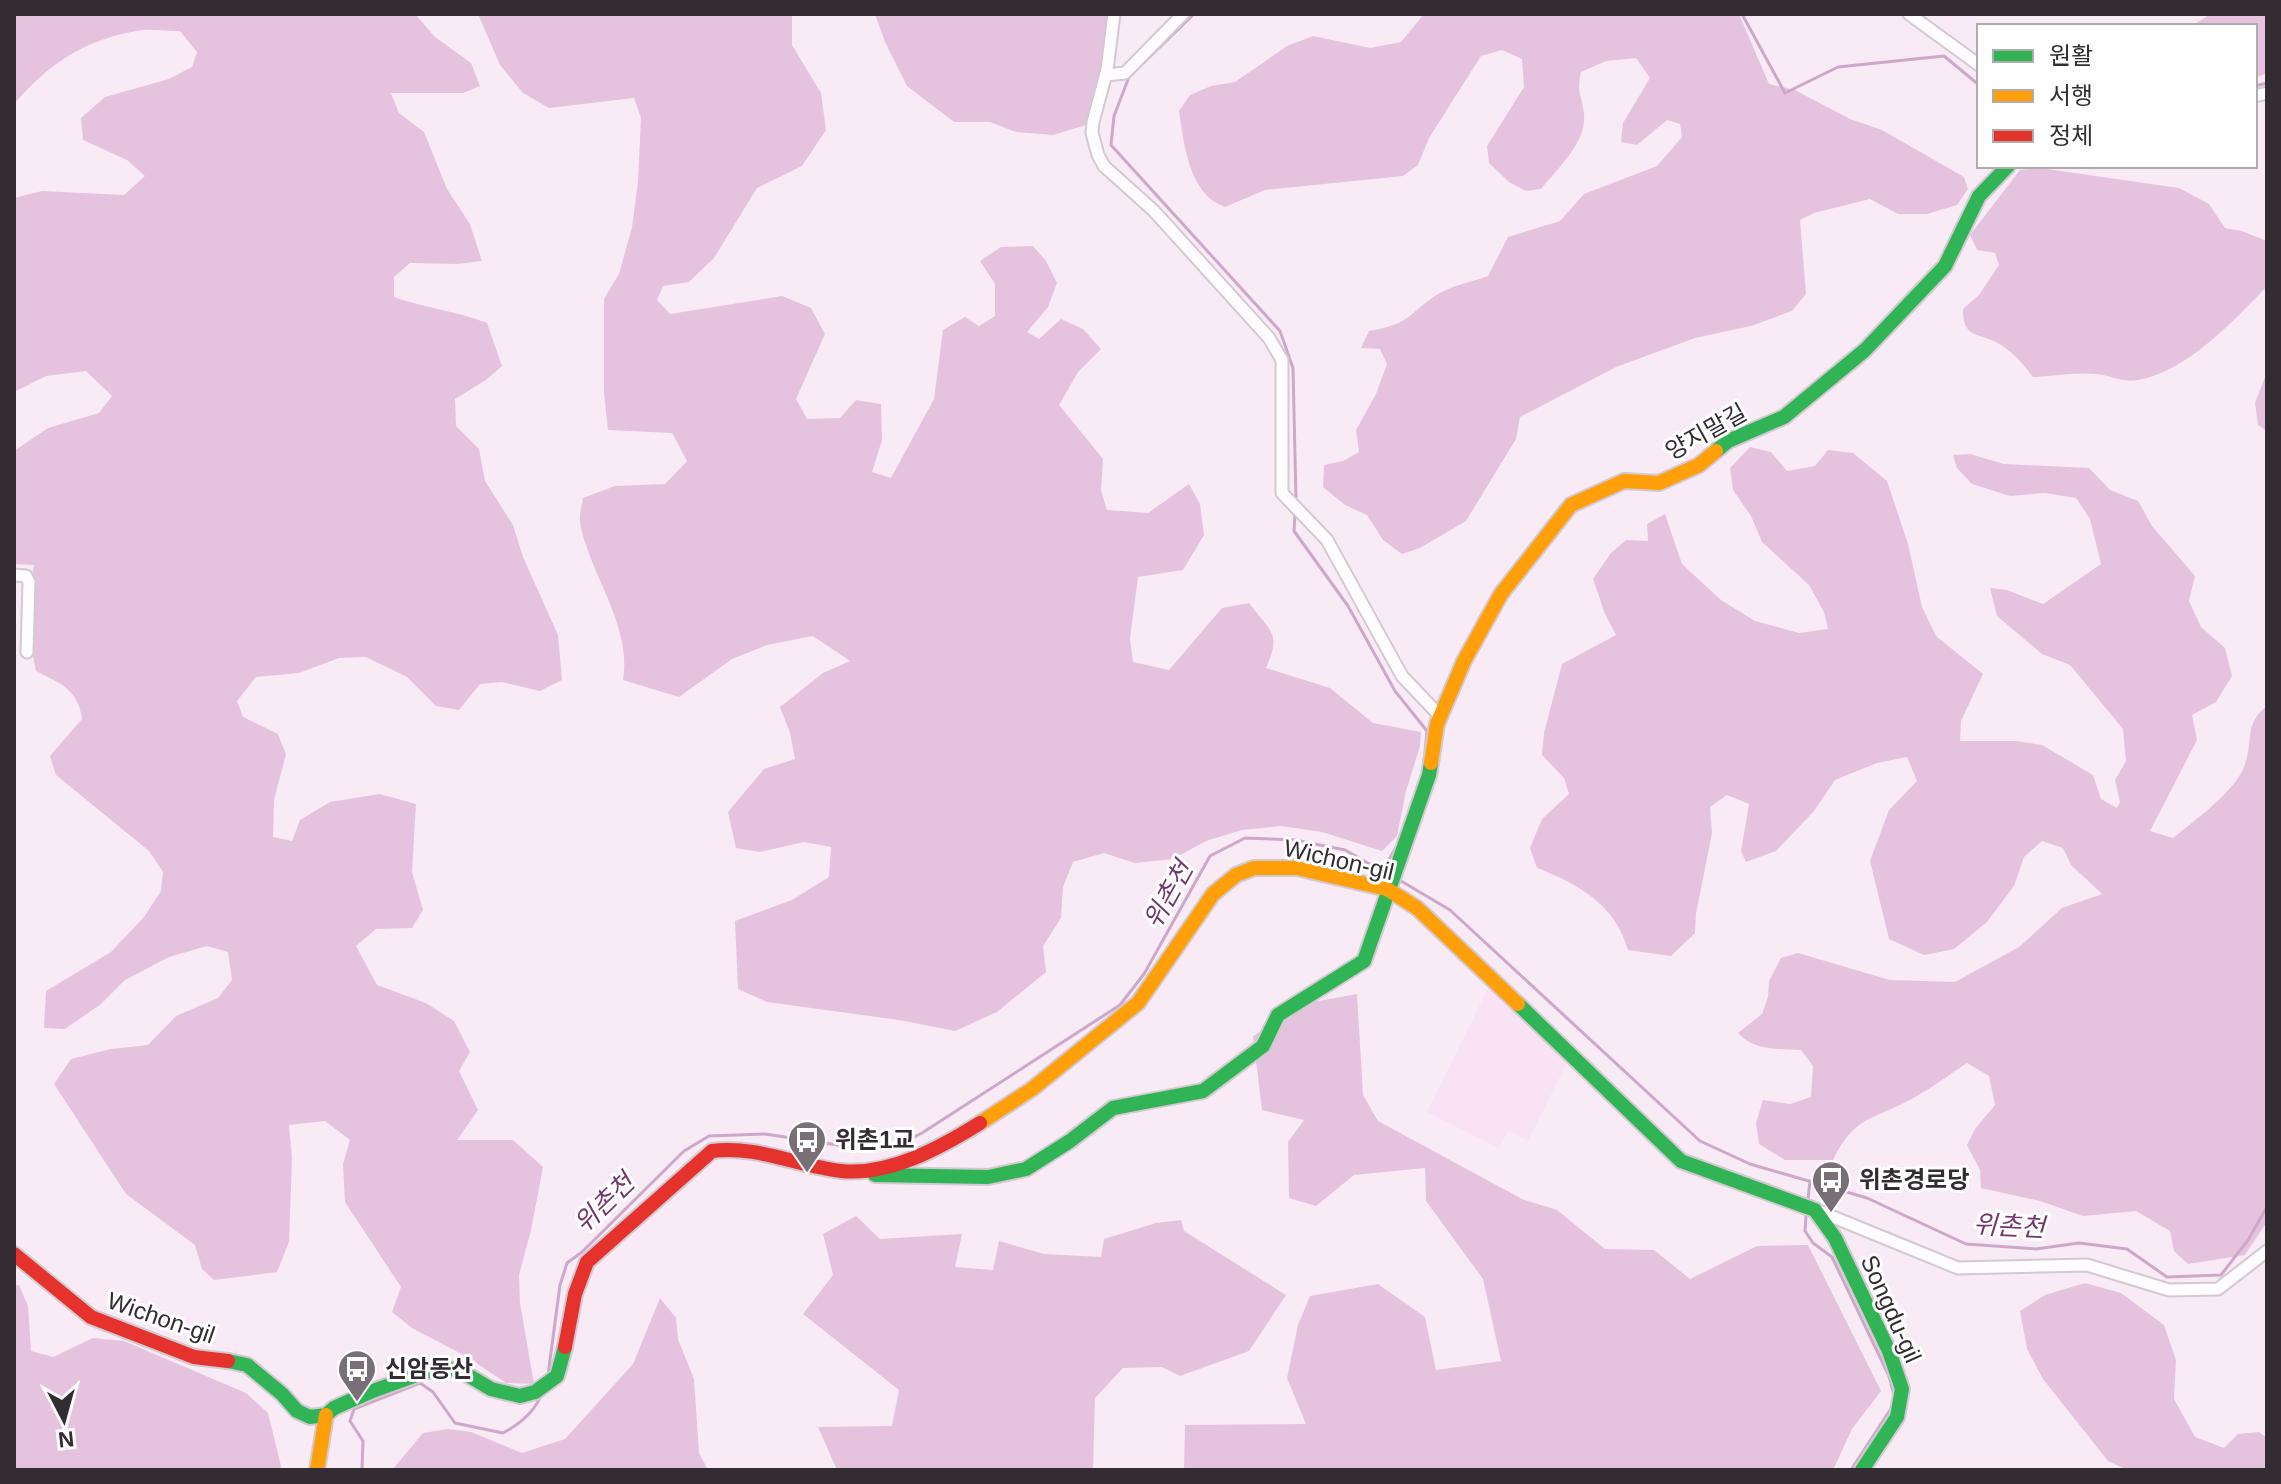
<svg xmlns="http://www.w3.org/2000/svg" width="2281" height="1484" viewBox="0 0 2281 1484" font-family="Arial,'Noto Sans KR',sans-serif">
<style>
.built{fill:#f8e2f4}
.forest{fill:#e5c3df}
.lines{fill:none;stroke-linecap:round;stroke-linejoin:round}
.stream{stroke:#cda8c8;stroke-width:3}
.street-casing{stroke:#d3c9d1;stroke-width:15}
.fast-casing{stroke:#d3c9d1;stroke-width:18}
.slow-casing{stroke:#d3c9d1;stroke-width:18}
.jam-casing{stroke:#d3c9d1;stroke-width:18}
.street{stroke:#fefcfe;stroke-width:11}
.fast{stroke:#30b455;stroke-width:14}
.slow{stroke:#ff9f0a;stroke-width:14}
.jam{stroke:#e5322d;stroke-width:14}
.labels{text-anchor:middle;stroke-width:6;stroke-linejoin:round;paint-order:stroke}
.street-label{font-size:24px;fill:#342c33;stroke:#fff}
.poi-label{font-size:24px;font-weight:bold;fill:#342c33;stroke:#fff;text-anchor:start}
.water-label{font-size:26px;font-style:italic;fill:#73376c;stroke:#fff}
</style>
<rect width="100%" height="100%" fill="#f8ebf6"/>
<path class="built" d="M1490,984L1567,1062L1528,1141L1508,1131L1499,1148L1427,1112Z"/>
<g class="forest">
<path d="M14,14H415L435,37L471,63L480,86L463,93H391L399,113L424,132L447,189L470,224L482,261L457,264L410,263L394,277V297C425,308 457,311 487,323L502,366L486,380L455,399L456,426L479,449L485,481L513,525L523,557L558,635L562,680L540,691L502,682L480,684L459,710L436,706L407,677L366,657L339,658L299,673L256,677L237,701L243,717L278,734L286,754L274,800L273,837L292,841L300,820L330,802L380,794L416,804L412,872L423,910L412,928L376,929L356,946L377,985L426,1003L454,1021L470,1052L459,1071L478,1110L457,1140H513L543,1167L531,1230L519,1275L520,1303L534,1384L506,1383L469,1358L412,1328L392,1312L401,1287L345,1202L343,1164L350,1140L325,1121L289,1125L292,1158L289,1242L277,1272L214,1280L202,1269L195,1245L126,1194L54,1084L71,1059L111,1049L148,1045L176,1016L218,998L232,980L228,952L207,946L169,957L125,980L101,1004L65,1029L44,1028L46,991L111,952L144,917L161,891L163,872L149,851L56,775L50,756L82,719C78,689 61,684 36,671C28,637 27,600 34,565L14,564V451L48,428L99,413L112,396L86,371L46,376L14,392V198L42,191L124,195L145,176L127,160L83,140L81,118L105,97L169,79L192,67L197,52L180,31C166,31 150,28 136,31C82,41 49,64 14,104Z"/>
<path d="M478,14H792V45L821,93L826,130L802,166L757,188L714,258L689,282L663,286L657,300L670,314L782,296L811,308L825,334L796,399L807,419L840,418L856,400L881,404L882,440L872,472L891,478L934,399L943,330L965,317L979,326L995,316V284L980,261L1001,247L1033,246L1046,261L1057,283L1048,307L1027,332L1039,339L1061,319L1083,329L1101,349L1078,372L1059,405L1103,459L1101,490L1107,510L1148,513L1189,484L1200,504L1204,535L1183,570L1138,577L1130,638L1133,662L1169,670L1222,608L1249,603C1270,631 1282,633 1266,668L1330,688L1373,723L1421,732L1420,746L1406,791L1397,836L1382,851L1322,832L1281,826L1242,830L1206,841L1173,859L1135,863L1104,853L1073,862L1063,887L1061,918L1043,946L1046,972L997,1012L955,1031L899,1020L767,1002L738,989L735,921L792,900L829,877L831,847L804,842L760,852L736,848L728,812L764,769L795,759L790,733L780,707L823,673L850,661L813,636L767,645L732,659L679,697L623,680C632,624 590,576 580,523C579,515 582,505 583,498L615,486L665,484L687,461L672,433L608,430L604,393V299L619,274L632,227L638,182L641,118L634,98L549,108L523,93L500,65Z"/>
<path d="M875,14H1110L1102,90L1086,125L1053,135L1016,132L990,122H954L907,86L885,42Z"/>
<path d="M1424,14H1739L1769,84L1795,90L1850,119L1882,130L1964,177L1968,189L1957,205L1927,214H1898L1870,199L1814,213L1800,220L1806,294L1792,311L1751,326L1695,338L1616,367L1520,417L1516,439L1466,521L1420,548L1402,554L1383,540L1367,515L1345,505L1323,487L1324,465L1343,461L1359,452L1356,430L1376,394L1387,364L1380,349L1361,348L1369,331C1409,324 1405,317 1435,296C1449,286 1472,282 1488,276L1508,237L1560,221L1584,194L1657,166L1682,137L1680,124L1667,120L1637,145L1621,142L1623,123L1650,78L1636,58L1606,61L1581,72C1576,94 1582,94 1584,114C1587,142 1557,169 1541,189L1526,191L1509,182L1489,163L1487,146L1524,87L1522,59L1502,50L1481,56L1429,138L1418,165L1403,176L1265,190L1225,207C1189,195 1184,144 1179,111L1190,95L1211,86L1235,82L1287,46L1313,36L1370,48L1401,42Z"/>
<path d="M2211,14H2267V73L2255,78V26H2191Z"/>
<path d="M2040,168L2179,188L2209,204L2225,228L2242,231L2267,241V286C2235,320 2186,372 2138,380C2123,383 2110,375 2096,374C2075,372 2054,376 2033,377C2024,365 2014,353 2001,345C1981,332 1962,340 1963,309L1979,295L1999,265L1995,253L1977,250L1970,235L2020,170Z"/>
<path d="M2267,372V431L2258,425L2255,403Z"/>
<path d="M1750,447L1771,452L1787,471L1815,466L1828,450L1853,453L1887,481L1908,544L1922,607L1936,636L1983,674L1961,721L1960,741H2016L2042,745L2093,775L2101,799L2117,808L2120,802L2115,780L2126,761L2123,729L2070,665L2042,654L1997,616L1990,588L2007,590L2043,604L2101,564L2090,519L2076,498L2045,493L2010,496L1972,484L1957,468L1953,455L1970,454L2004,464L2089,468L2110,490L2138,501L2152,526L2195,576L2189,601L2201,627L2225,648L2232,676L2216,702L2192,715L2197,740L2150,831L2173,838C2194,821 2234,792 2244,767C2254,743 2243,724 2267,706V1222L2245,1255L2188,1264L2174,1251L2170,1231L2136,1211L2083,1216L2040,1201L1981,1188L1980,1170L1967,1145L1975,1129L1995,1105L1989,1076L1967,1063C1946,1077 1926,1092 1904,1103C1865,1122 1854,1119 1833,1160H1785L1759,1144L1756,1123L1763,1100L1790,1104L1811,1097L1813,1066L1801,1050C1779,1049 1754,1051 1738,1033L1762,1014L1768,997L1769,981L1781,958L1798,953L1890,980L1955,982L2019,947L2062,908L2102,894L2071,865L2063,848L2042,841L2024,857L2014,886L1987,922L1954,949L1924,955L1889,939L1870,861L1889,810L1917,781L1907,757L1877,763L1835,780L1814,811L1776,851L1746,862L1741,851L1749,804L1727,795L1710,807L1712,833L1696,914L1695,933L1671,956L1628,950C1615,904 1578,884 1537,868L1530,848L1542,819L1569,794L1564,778L1542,755L1544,733L1562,664L1616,635L1605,614L1593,579L1611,553L1626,540L1648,541L1647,524L1665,514L1682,564L1721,600L1755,621L1799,633L1828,629L1824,612L1809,585L1762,542L1751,516L1733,490L1730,468Z"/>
<path d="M1357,994L1363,1095L1378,1121L1522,1199L1557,1210L1605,1249L1654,1250L1690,1279L1757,1246L1808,1245L1881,1391L1852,1429L1833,1470H1184L1185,1425L1306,1424L1287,1378L1298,1325L1310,1296L1378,1284L1425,1317L1436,1370L1501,1361L1483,1279L1426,1201L1425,1168L1354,1175L1316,1206L1289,1198L1288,1142L1304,1120L1262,1110L1253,1036L1308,1003Z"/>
<path d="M856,1216L880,1239L962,1234L955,1267L993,1270L999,1241L1044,1254L1101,1257L1104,1239L1156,1223L1181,1220L1184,1231L1286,1295L1249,1351L1180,1376L1162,1367L1123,1368L1095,1398L1093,1470H837L818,1427L892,1426L899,1390L803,1314L833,1275L823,1234Z"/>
<path d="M2085,1283L2121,1293L2164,1325L2176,1360L2174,1399L2195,1437L2224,1448L2238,1434L2259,1432L2267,1438V1470H2127L2108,1461L2043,1379L2027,1349L2020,1311L2045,1295Z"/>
<path d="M19,1285L28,1306L31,1351L53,1357L93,1338L124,1341L246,1393L268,1413L281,1466L280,1470H14V1286Z"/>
<path d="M660,1298L676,1318L678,1339L694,1379L699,1453L708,1470H392L423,1433L448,1429L471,1432L522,1453L565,1439L633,1364Z"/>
</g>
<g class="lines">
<g class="stream">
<path d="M1194,14L1129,77L1114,116L1111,145L1280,331L1293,368L1296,500"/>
<path d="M1742,14L1785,93L1838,67L1944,56L1979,85"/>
<path d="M2255,86L2267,83"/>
<path d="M1295,512L1294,531L1348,606L1395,691L1427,731L1424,763"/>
<path d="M1383,870L1399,842"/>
<path d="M1396,878L1450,910L1700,1141L1750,1164L1867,1198L1966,1244L2036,1249L2079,1243L2127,1249L2167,1277L2221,1275L2248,1240L2267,1207"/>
<path d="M1808,1199L1810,1181"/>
<path d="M1806,1216L1805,1231L1813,1243L1832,1257L1889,1376L1894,1395"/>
<path d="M548,1375L560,1285L567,1263L582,1252L684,1151L709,1136L765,1134L864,1149L898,1145L922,1133L1120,1005L1144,974L1210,856L1245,838L1295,840L1345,850L1389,875"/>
<path d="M362,1470L363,1441L350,1421L354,1409L420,1383L433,1392L455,1423L503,1433C520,1424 535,1412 542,1393"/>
<path d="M1851,1470L1892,1407"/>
</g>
<g class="street-casing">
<g id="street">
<path d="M1114,14L1107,70L1093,122L1092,133L1098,155L1104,166L1154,211L1269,338L1282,360V493L1327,540L1402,676L1440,716"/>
<path d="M1909,14L1979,65"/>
<path d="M1106,75L1125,73L1183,14"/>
<path d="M2255,96L2267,93"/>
<path d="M14,575L26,576L29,582L27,652"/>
<path d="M1816,1210L1958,1268L2087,1265L2169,1290L2218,1289L2267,1251"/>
</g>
</g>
<g class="fast-casing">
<g id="fast">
<path d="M1716,451L1728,441L1784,417L1865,350L1945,266L1979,196L2008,166"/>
<path d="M1518,1004L1681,1161L1815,1210L1835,1238L1889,1351L1902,1389L1897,1417L1862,1470"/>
<path d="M875,1175L988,1177L1026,1169L1070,1141L1113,1108L1203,1091L1263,1046L1278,1015L1364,961L1429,775L1431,763"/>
<path d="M228,1361L247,1365L282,1394L297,1411L310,1417L326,1415L334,1408L370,1392L439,1367L461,1371L491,1389L520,1396L535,1392L557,1376L565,1347"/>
</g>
</g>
<g class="slow-casing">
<g id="slow">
<path d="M1431,763L1437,724L1464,661L1501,594L1571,505L1624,481L1659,483L1699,465L1716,451"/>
<path d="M980,1123L1032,1089L1138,1003L1213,894L1236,875L1254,868H1297L1387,889L1417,908L1518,1004"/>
<path d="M317,1470L326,1415"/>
</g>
</g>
<g class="jam-casing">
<g id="jam">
<path d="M14,1254L91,1317L194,1357L228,1361"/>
<path d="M565,1347L575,1294L587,1262L712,1151C756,1145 797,1166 841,1171C889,1176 940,1148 980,1123"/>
</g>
</g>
<use href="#street" class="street"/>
<use href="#fast" class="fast"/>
<use href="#slow" class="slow"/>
<use href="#jam" class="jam"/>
</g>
<defs>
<g id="bus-pin" transform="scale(2)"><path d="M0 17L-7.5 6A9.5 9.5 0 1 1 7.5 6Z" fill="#796f77" stroke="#fff"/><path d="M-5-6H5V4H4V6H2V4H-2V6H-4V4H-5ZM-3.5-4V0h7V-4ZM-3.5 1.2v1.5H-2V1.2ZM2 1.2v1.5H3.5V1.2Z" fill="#fff"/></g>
</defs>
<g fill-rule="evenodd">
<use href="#bus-pin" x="807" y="1140"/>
<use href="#bus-pin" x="1831" y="1180"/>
<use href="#bus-pin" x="357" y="1369"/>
</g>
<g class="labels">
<g class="street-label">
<text transform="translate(1706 432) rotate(-29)" y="8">양지말길</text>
<text transform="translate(1339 860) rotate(13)" y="8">Wichon-gil</text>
<text transform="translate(1891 1309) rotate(66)" y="8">Songdu-gil</text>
<text transform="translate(161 1318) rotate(19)" y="8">Wichon-gil</text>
</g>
<g class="poi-label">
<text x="835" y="1148">위촌1교</text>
<text x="1859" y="1188">위촌경로당</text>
<text x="385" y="1377">신암동산</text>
</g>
<g class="water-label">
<text transform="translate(1168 895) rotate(-61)" y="9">위촌천</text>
<text transform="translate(604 1203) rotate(-44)" y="9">위촌천</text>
<text transform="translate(2009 1226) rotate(3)" y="9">위촌천</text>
</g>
</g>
<rect width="2281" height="1484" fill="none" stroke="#342c33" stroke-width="32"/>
<rect x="1977" y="24" width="280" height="144" fill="#ffffff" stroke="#aeabad" stroke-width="2"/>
<rect x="1993" y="50" width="40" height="12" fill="#30b455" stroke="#aeabad" stroke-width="2"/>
<text x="2049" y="64" font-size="24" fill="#342c33">원활</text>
<rect x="1993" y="90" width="40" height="12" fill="#ff9f0a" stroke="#aeabad" stroke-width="2"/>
<text x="2049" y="104" font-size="24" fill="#342c33">서행</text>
<rect x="1993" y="130" width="40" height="12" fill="#e5322d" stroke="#aeabad" stroke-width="2"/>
<text x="2049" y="144" font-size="24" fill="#342c33">정체</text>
<g transform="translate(64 1420) rotate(174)" stroke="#ffffff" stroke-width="6" paint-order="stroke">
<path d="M0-6L14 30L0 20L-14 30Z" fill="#342c33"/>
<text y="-12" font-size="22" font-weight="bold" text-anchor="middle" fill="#342c33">N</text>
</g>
</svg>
